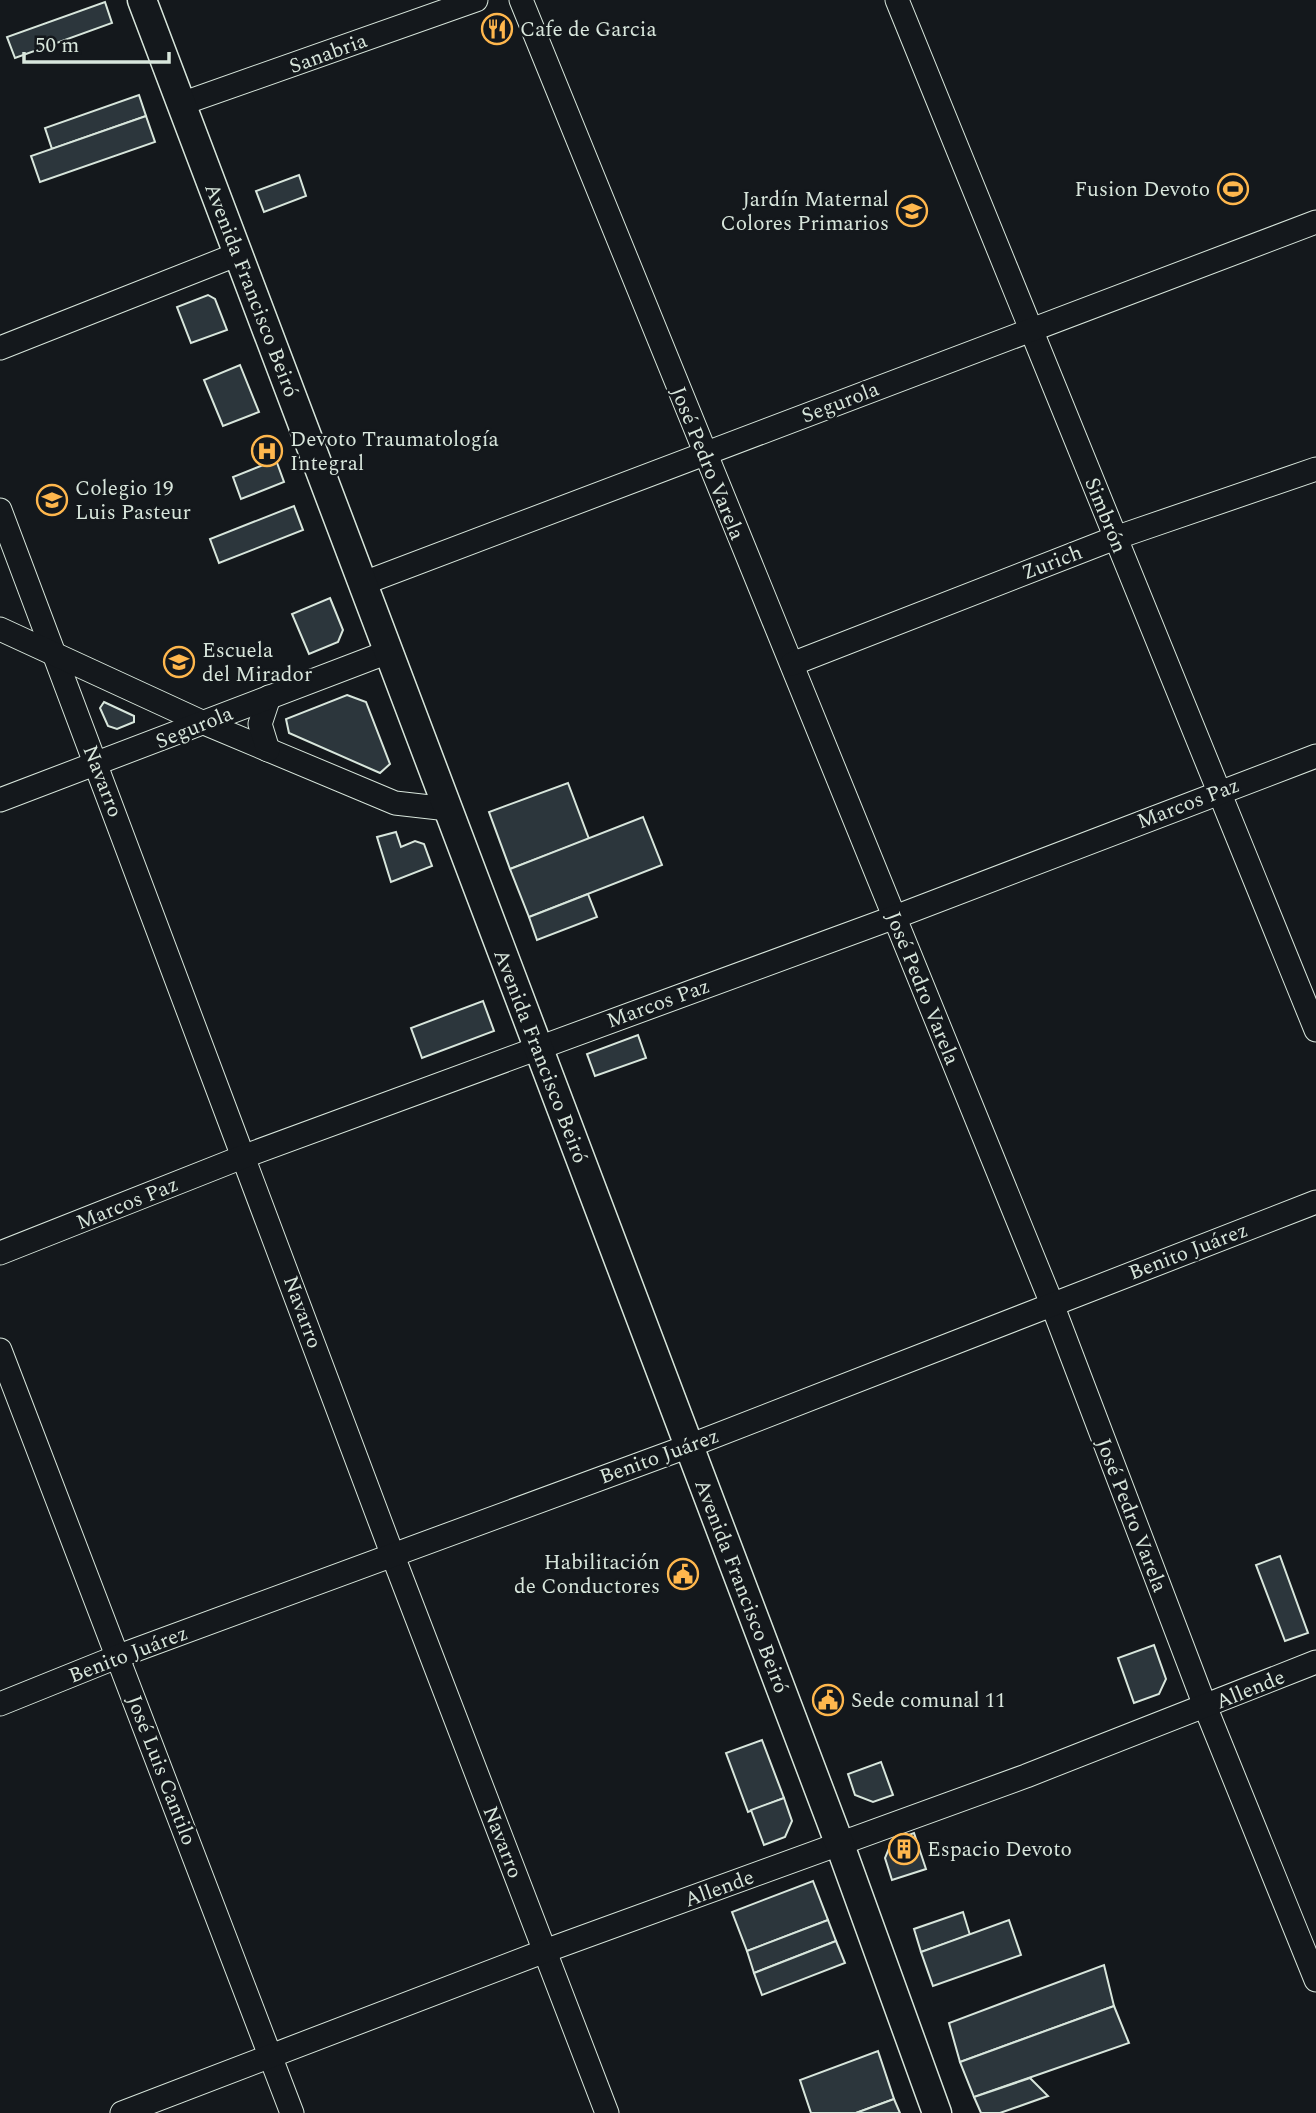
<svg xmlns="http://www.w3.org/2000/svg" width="1316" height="2113" viewBox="0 0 1316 2113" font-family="Spectral,serif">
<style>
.building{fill:#2c363c;stroke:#d8e6dc;stroke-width:2}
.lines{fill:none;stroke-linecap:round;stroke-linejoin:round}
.minor-casing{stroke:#d8e6dc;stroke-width:25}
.major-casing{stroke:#d8e6dc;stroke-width:31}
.minor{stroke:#14181c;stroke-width:23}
.major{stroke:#14181c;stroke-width:28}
.labels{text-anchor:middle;stroke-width:5;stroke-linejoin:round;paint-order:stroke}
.poi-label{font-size:21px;fill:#d8e6dc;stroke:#14181c;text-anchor:start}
.street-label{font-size:21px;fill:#d8e6dc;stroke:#14181c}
</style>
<rect width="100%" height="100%" fill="#14181c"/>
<g class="building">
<path d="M105,2L112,23L15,58L7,37Z"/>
<path d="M139,95L146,116L52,149L45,128Z"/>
<path d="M146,116L155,142L40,182L31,156Z"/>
<path d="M299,175L306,196L264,212L256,191Z"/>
<path d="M208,295L215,299L227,330L191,343L177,307Z"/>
<path d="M240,365L259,412L223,426L204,380Z"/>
<path d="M276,460L284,482L241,499L233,477Z"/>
<path d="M294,506L303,530L219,563L210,539Z"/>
<path d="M330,598L343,630L338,642L309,654L292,614Z"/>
<path d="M347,695L366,702L390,764L380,773L289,733L286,719Z"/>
<path d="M104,702L134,716V722L117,729L108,726L100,708Z"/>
<path d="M568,783L589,839L510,869L489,812Z"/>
<path d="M643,817L662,865L529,917L510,869Z"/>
<path d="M396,832L401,847L415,841L424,844L432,866L391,882L377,837Z"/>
<path d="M588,894L597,917L537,940L529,917Z"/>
<path d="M483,1001L494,1031L422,1058L411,1028Z"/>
<path d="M638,1035L646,1058L595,1076L587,1054Z"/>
<path d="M1280,1556L1308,1633L1285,1641L1256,1565Z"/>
<path d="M1154,1645L1166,1679L1159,1694L1134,1703L1118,1658Z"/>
<path d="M762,1740L784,1798L748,1812L726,1753Z"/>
<path d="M881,1762L893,1795L873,1802L855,1795L848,1774Z"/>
<path d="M784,1798L792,1821L785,1837L764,1845L751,1810Z"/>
<path d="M914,1833L926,1869L892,1880L885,1858L892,1841Z"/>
<path d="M813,1881L828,1920L747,1951L732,1912Z"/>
<path d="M963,1912L970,1935L921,1952L914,1929Z"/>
<path d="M828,1920L836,1941L754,1973L747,1951Z"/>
<path d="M1009,1920L1021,1955L933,1986L921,1952Z"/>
<path d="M836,1941L845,1963L762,1995L754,1973Z"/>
<path d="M1104,1965L1114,2006L960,2062L949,2023Z"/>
<path d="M1114,2006L1129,2043L974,2097L960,2062Z"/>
<path d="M878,2051L894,2099L856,2113H811L800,2080Z"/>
<path d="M1030,2078L1048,2096L1000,2113H981L974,2097Z"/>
<path d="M894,2099L900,2113H856Z"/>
</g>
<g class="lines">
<g class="minor-casing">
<g id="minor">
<path d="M521,0L1052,1304L1205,1706L1316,1980"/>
<path d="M897,0L1316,1030"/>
<path d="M181,104L476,0"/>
<path d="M0,348L238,254"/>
<path d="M0,510L393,1556L607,2113"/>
<path d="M364,583L1316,222"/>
<path d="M0,629L204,723L395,803L448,809"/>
<path d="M792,664L1115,538L1316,469"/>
<path d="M268,750L260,724L269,697"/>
<path d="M0,800L388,652"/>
<path d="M0,1253L245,1156L895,917L1316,756"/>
<path d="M0,1350L292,2113"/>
<path d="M0,1704L119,1656L689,1446L1316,1202"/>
<path d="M122,2113L545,1951L1026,1776L1316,1662"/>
</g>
</g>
<g class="major-casing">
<path id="major" d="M142,0L840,1845L937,2113"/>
</g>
<use href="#minor" class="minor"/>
<use href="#major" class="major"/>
</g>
<defs>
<g id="restaurant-ring" transform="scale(1.575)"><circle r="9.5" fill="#14181c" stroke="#ffb74d" stroke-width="1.5"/><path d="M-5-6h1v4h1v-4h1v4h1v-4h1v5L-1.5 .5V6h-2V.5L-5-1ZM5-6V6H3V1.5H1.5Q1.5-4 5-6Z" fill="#ffb74d"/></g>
<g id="stadium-ring" transform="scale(1.575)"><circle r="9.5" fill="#14181c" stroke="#ffb74d" stroke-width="1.5"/><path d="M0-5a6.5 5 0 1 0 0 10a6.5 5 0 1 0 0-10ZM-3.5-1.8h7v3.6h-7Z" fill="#ffb74d"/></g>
<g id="school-ring" transform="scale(1.575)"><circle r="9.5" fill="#14181c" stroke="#ffb74d" stroke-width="1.5"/><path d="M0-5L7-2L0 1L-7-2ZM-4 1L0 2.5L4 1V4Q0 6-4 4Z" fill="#ffb74d"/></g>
<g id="hospital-ring" transform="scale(1.575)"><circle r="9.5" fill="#14181c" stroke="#ffb74d" stroke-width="1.5"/><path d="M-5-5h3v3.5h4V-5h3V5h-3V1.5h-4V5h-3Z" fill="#ffb74d"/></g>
<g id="civic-ring" transform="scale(1.575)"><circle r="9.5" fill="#14181c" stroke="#ffb74d" stroke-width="1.5"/><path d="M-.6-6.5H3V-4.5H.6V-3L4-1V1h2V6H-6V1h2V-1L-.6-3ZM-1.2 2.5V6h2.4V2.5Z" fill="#ffb74d"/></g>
<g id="building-ring" transform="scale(1.575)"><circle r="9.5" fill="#14181c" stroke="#ffb74d" stroke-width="1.5"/><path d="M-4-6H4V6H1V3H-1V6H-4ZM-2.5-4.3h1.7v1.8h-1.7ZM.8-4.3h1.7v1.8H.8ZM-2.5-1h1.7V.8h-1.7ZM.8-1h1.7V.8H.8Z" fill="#ffb74d"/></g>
</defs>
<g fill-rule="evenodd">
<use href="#restaurant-ring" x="497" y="29"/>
<use href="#stadium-ring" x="1233" y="189"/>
<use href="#school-ring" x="912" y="211"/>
<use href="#hospital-ring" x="267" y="451"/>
<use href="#school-ring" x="52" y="500"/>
<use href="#school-ring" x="179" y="662"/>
<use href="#civic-ring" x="683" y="1574"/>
<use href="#civic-ring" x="828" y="1700"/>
<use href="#building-ring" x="904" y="1849"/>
</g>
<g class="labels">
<g class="poi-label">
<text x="520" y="36">Cafe de Garcia</text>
<text x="1210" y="196" text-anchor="end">Fusion Devoto</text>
<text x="889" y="206" text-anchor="end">Jardín Maternal<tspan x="889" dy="24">Colores Primarios</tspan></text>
<text x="290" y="446">Devoto Traumatología<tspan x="290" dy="24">Integral</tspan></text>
<text x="75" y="495">Colegio 19<tspan x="75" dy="24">Luis Pasteur</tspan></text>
<text x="202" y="657">Escuela<tspan x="202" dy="24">del Mirador</tspan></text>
<text x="660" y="1569" text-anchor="end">Habilitación<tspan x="660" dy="24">de Conductores</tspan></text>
<text x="851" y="1707">Sede comunal 11</text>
<text x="927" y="1856">Espacio Devoto</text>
</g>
<g class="street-label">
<text transform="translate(328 53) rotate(-20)" y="7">Sanabria</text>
<text transform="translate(252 290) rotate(69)" y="7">Avenida Francisco Beiró</text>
<text transform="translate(840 402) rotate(-21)" y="7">Segurola</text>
<text transform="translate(708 463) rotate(68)" y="7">José Pedro Varela</text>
<text transform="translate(1106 515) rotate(68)" y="7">Simbrón</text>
<text transform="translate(1052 562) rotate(-21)" y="7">Zurich</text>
<text transform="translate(194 727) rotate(-22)" y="7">Segurola</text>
<text transform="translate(103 781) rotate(69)" y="7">Navarro</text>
<text transform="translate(1188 803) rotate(-21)" y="7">Marcos Paz</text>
<text transform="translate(923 988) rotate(68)" y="7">José Pedro Varela</text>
<text transform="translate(658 1003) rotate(-20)" y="7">Marcos Paz</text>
<text transform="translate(541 1056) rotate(69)" y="7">Avenida Francisco Beiró</text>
<text transform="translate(127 1203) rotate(-22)" y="7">Marcos Paz</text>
<text transform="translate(1188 1251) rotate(-21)" y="7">Benito Juárez</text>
<text transform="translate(303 1312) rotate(70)" y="7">Navarro</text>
<text transform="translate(659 1456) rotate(-20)" y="7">Benito Juárez</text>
<text transform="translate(1132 1515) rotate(69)" y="7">José Pedro Varela</text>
<text transform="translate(742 1586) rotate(69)" y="7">Avenida Francisco Beiró</text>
<text transform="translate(128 1654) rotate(-21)" y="7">Benito Juárez</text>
<text transform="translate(1250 1689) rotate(-22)" y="7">Allende</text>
<text transform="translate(162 1770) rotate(69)" y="7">José Luis Cantilo</text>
<text transform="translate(503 1842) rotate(69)" y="7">Navarro</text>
<text transform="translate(719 1888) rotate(-20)" y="7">Allende</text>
</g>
</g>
<path d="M24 52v10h145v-10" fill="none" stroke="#d8e6dc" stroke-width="3.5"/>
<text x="35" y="52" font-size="21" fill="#d8e6dc" stroke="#14181c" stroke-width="5" paint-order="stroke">50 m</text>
</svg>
